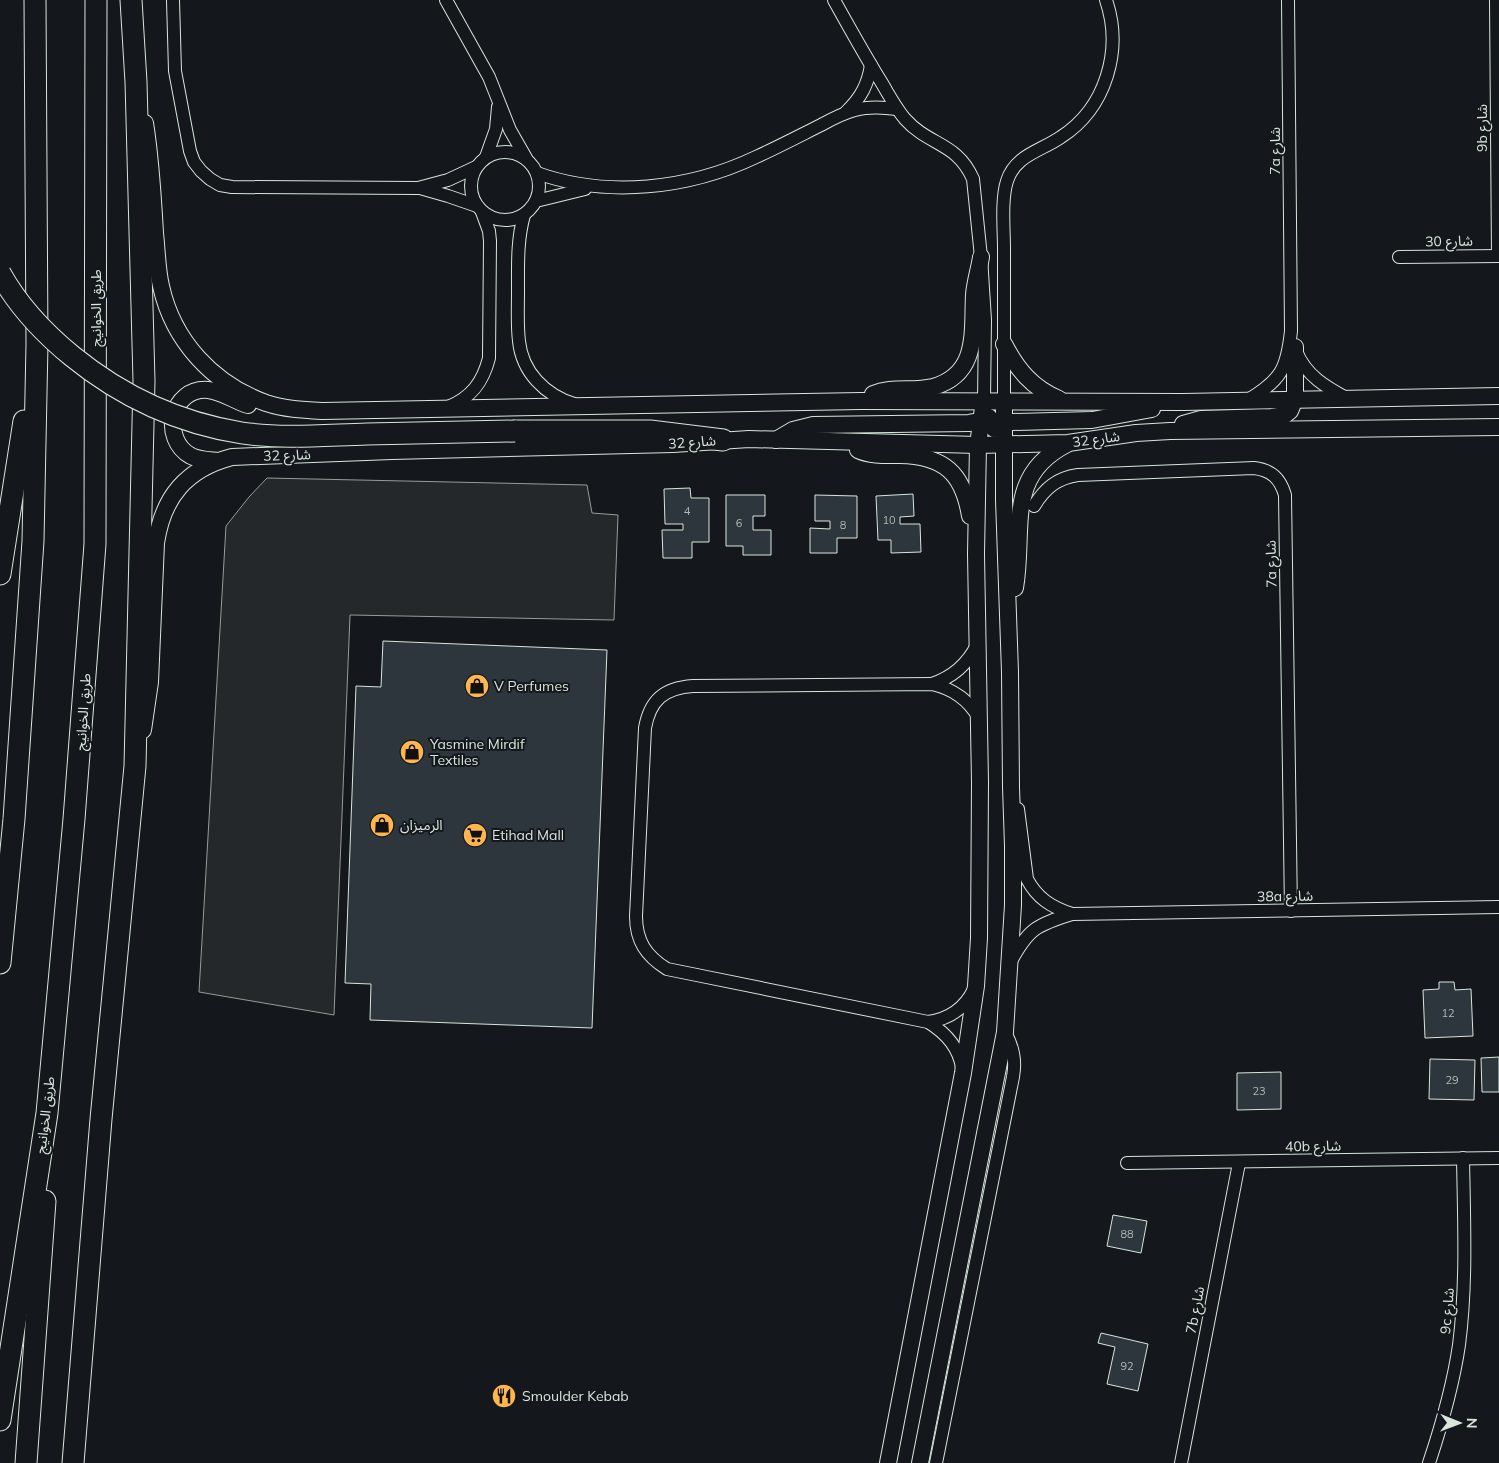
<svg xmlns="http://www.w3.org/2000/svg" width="1499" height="1463" viewBox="0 0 1499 1463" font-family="Mulish,'Noto Sans Arabic',sans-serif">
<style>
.parking{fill:#24282b;stroke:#939e99}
.building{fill:#2c363c;stroke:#d8e6dc}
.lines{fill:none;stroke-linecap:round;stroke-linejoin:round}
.minor-casing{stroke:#d8e6dc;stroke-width:14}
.tertiary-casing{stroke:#d8e6dc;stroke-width:18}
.trunk-casing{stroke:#d8e6dc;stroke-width:23}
.minor{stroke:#14181c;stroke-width:12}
.tertiary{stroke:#14181c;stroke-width:16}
.trunk{stroke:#14181c;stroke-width:21}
.trunk-bridge-casing{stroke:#d8e6dc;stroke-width:23;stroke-linecap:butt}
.trunk-bridge{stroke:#14181c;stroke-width:21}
.labels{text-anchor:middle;stroke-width:4;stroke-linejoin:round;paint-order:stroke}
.number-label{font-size:11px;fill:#adbab4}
.street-label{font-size:14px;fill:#d8e6dc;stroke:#14181c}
.poi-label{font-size:14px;fill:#d8e6dc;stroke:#14181c;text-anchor:start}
</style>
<rect width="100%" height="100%" fill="#14181c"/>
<path class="parking" d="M267,478L587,485L592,513L618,515L614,620L350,615L334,1015L199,992L226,526L249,497Z"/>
<g class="building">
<path d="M690,488L691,498H709V542H692V558H663L662,530H683V524H665L664,489Z"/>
<path d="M913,494L914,516L900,517V524H920L921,552L891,553V540H878L876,496Z"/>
<path d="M726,495H765V516H753V530H771V555H743V546H726Z"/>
<path d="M815,495L857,496V538H837V553H810V528L830,529V521H815Z"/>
<path d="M383,641L607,650L592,1028L370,1020L371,984L345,983L356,686L381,687Z"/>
<path d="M1439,982H1454L1455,990L1471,989L1473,1036L1425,1038L1423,990L1439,989Z"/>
<path d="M1499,1057V1092H1482L1481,1058Z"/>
<path d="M1430,1059L1475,1060L1474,1100L1429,1099Z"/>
<path d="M1281,1072V1109L1237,1110V1073Z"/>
<path d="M1113,1215L1147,1221L1141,1253L1107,1246Z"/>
<path d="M1101,1333L1148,1344L1138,1391L1107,1384L1115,1347L1098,1343Z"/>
</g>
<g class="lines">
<g class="minor-casing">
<g id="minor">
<path d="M173,0L175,71L190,151L194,162L201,171L210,179L220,185L232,187L418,188L448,180L476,167"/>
<path d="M446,0L489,77L510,130L526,158"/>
<path d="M834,0C849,27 864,54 880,80C888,93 895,107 905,119C929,146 957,142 973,179L981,257L985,320L984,400"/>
<path d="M1496,0L1498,256"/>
<path d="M846,112C861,98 868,84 871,65"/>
<circle cx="505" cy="186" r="34"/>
<path d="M486,157L496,129L498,107"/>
<path d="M537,173C607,198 689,189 756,157C778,147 799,136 821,125C832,119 843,113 855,110C869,106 883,107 897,109"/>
<path d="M420,188L448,196L477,206"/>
<path d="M536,201L585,189"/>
<path d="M524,215C517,240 518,265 518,291C518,308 517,325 519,341C522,372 545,395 574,404"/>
<path d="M1399,257L1499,256"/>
<path d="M1296,351C1306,376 1326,387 1348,399"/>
<path d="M1248,400C1281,380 1287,369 1291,331L1288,0"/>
<path d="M1004,401C1004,350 1004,300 1004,249C1004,229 1001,200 1007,181C1015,155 1041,151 1061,137C1106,108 1123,50 1106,0"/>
<path d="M448,407C471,398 483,382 489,358L490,241L489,231L482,212"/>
<path d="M1034,506C1045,488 1057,478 1078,475L1254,468C1271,470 1280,478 1285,495L1291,911"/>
<path d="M932,684C953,677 967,665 977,645"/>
<path d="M1018,809L1027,879C1037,898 1051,907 1072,914"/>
<path d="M1010,963C1028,929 1036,925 1072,914L1499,907"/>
<path d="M928,1022C949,1019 965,1008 974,989"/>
<path d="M962,1068C959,1047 946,1033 928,1022L667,969C646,956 636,941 636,916L645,728C650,700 664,688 693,686L932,684C953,689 968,699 979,718"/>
<path d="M1127,1163L1499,1158"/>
<path d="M936,1463L1013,1077C1016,1060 1013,1047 1005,1032"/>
<path d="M1181,1463L1239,1163"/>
<path d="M1429,1463C1442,1424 1453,1386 1459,1345C1467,1283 1464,1220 1463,1158"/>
</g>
</g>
<g class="tertiary-casing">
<g id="tertiary">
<path d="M145,123C151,160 153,197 155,233C157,251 157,269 161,286C173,341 213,384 266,403C284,409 303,410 322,411L861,401L1183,402L1499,396"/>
<path d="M1004,344C1017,369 1032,388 1059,399"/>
<path d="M873,394C892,386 913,392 933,387C979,374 972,332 974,295C975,282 979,270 981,257"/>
<path d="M1183,424L1201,419L1272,417L1285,415L1290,411L1295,399V347"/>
<path d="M994,429L1003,424L1012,422L1092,420L1152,409"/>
<path d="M776,440L793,430L813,425L969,423L981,421L989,417"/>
<path d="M858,450C871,456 886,455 900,455C944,456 963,473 970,516"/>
<path d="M218,461C209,460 199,460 191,456C160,439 171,387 208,390C221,391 235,401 248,405"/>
<path d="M1015,588C1025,530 1004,476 1067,444"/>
<path d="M143,730L150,682L156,543C163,497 186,469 232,457L392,451L673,444L749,439L978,445L1068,443L1136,433L1170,431L1499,427"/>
<path d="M888,1463L963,1073L976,986L979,938L980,783L976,554L978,445L984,400"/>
<path d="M920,1463L1005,1032L1013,905V846L1011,787L1010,672L1004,500V401"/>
</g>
</g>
<g class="trunk-casing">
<g id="trunk">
<path d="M515,431H650L723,440"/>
<path d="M0,574L24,421"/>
<path d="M0,963L14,819L33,541L37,344L35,0"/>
<path d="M0,1420L47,1113L74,819L95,544L96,0"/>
<path d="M26,1463L45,1201"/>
<path d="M73,1463L101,1119L135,766L144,381L136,82L131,0"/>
</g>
</g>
<use href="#minor" class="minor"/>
<use href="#tertiary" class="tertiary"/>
<use href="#trunk" class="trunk"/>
<g class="trunk-bridge-casing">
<path id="trunk-bridge" d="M0,273C17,304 44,333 72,356C121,396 179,423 242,433C283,439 326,435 367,434C416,433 465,432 515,431"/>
</g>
<use href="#trunk-bridge" class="trunk-bridge"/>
</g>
<defs>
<g id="shop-disc" transform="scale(1.25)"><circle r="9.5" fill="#ffb74d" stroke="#14181c"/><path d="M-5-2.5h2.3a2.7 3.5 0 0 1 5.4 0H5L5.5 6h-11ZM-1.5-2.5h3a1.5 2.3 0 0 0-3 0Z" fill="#111"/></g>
<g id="supermarket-disc" transform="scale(1.25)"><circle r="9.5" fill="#ffb74d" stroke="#14181c"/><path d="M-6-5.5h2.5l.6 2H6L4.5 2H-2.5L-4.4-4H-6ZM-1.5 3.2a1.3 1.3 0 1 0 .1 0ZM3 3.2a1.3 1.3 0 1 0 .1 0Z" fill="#111"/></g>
<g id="restaurant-disc" transform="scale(1.25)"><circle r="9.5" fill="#ffb74d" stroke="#14181c"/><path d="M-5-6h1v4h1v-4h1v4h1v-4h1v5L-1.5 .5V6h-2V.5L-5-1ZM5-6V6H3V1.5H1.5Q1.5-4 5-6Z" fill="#111"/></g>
</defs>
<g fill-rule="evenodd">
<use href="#shop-disc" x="477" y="686"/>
<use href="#shop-disc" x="412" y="752"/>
<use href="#shop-disc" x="382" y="825"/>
<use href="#supermarket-disc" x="475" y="835"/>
<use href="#restaurant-disc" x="504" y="1396"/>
</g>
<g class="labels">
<g class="number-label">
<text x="687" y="515">4</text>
<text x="889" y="524">10</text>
<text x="739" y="527">6</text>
<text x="843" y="529">8</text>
<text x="1448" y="1017">12</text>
<text x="1452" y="1084">29</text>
<text x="1259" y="1095">23</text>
<text x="1127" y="1238">88</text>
<text x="1127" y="1370">92</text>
</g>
<g class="street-label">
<text transform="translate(1482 128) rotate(-90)" y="5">9b شارع</text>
<text transform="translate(1275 151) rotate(-90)" y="5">7a شارع</text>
<text transform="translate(1449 241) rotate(-1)" y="5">شارع 30</text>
<text transform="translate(96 308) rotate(-90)" y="5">طريق الخوانيج</text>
<text transform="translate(1096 439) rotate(-8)" y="5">شارع 32</text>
<text transform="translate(692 442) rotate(-4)" y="5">شارع 32</text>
<text transform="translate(287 455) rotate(-2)" y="5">شارع 32</text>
<text transform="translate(1271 564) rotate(-91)" y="5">7a شارع</text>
<text transform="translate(83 712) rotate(-86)" y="5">طريق الخوانيج</text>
<text transform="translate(1285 896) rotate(-1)" y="5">38a شارع</text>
<text transform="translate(45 1115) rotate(-83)" y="5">طريق الخوانيج</text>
<text transform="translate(1313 1146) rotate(-1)" y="5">40b شارع</text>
<text transform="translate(1195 1310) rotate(-79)" y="5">7b شارع</text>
<text transform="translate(1447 1311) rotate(-85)" y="5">9c شارع</text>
</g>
<g class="poi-label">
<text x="494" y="691">V Perfumes</text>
<text x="430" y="749">Yasmine Mirdif<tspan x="430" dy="16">Textiles</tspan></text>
<text x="400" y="830">الرميزان</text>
<text x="492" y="840">Etihad Mall</text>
<text x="522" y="1401">Smoulder Kebab</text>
</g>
</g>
<g transform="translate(1459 1423) rotate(91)" stroke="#14181c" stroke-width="4" paint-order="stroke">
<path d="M0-4L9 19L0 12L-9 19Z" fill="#d8e6dc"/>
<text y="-8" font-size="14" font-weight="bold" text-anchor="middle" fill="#d8e6dc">N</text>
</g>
</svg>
